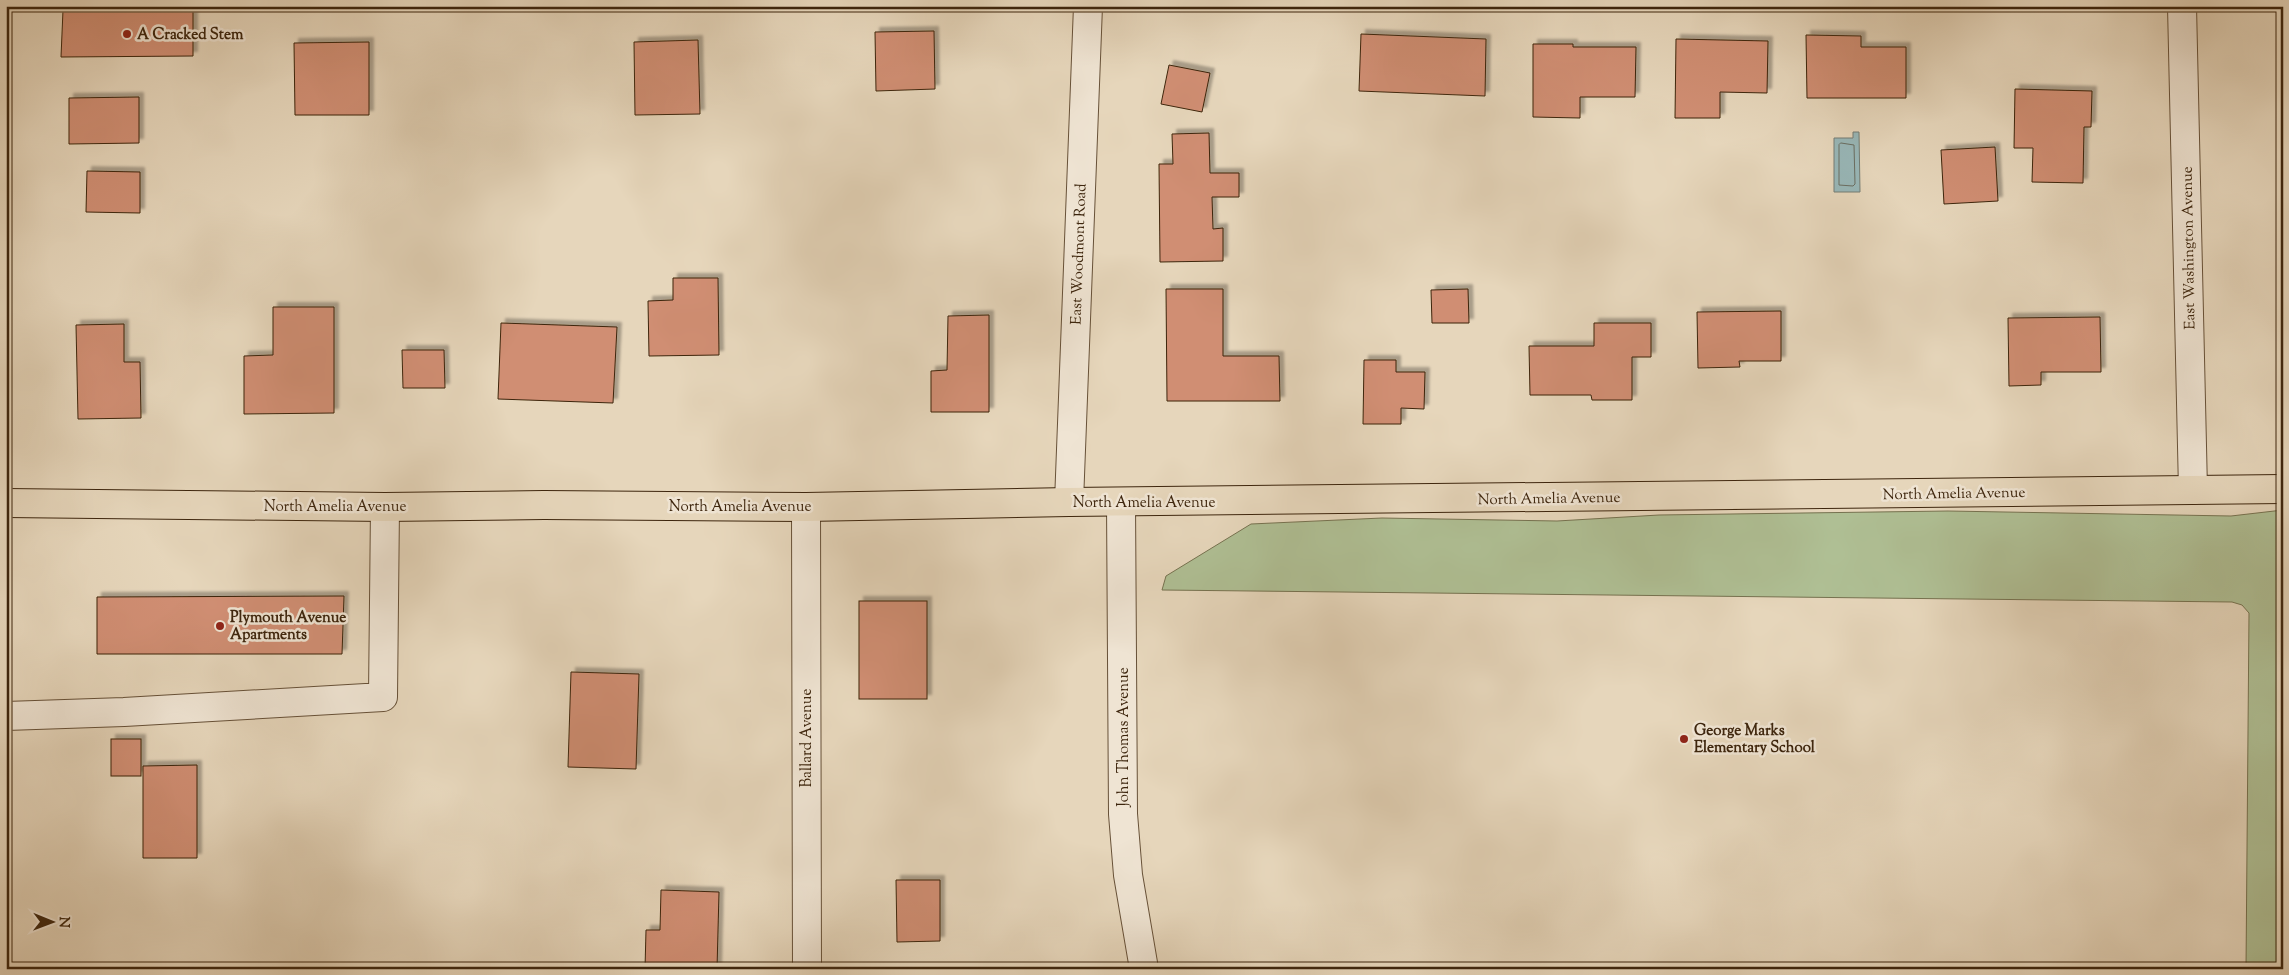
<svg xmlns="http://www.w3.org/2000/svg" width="2289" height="975" viewBox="0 0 2289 975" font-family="'Sorts Mill Goudy',serif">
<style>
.green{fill:#afbf94;stroke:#767250}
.water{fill:#98b7b8;stroke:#747d74}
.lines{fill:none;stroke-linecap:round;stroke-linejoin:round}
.shore{stroke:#6a6e62;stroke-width:1}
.building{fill:#d08e73;stroke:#3d250d;filter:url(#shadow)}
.minor-casing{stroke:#675138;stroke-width:30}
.major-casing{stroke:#3d250d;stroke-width:30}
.minor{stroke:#efe4d3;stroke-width:28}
.major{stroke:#e6d6bb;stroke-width:28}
.poi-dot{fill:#8f2418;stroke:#efe4d3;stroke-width:2}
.labels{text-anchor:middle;stroke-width:5;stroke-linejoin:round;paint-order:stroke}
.poi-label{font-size:15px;font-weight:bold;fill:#3d250d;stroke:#efe4d3;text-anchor:start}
.street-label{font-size:15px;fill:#3d250d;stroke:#efe4d3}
</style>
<defs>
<filter id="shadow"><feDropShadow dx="4.5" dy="-4.5" stdDeviation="1" flood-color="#0004"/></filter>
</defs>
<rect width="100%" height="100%" fill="#e6d6bb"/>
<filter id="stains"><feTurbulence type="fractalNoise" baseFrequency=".004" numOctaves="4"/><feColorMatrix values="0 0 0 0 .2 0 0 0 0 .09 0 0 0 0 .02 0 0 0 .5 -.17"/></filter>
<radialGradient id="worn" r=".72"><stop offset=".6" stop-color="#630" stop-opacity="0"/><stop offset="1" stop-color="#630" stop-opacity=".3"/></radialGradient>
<path class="green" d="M2283,510V969H2246L2249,613L2242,605L2232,602L1162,590L1166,576L1251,524L1382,518L1557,521L1659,515L1948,511L2231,516Z"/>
<path class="water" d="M1853,132H1859L1860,192H1834V138H1853Z"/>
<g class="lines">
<path class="shore" d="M1841,143L1854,145L1855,184L1853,186L1839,185V145Z"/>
</g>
<g class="building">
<rect x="2261" y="6" width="22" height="2"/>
<path d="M63,10L193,11V56L61,57Z"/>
<path d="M934,31L935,89L876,91L875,32Z"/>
<path d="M1361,34L1486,39L1485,96L1359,91Z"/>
<path d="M1806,35L1861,36V47H1906V98H1807Z"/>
<path d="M1676,39L1768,41L1767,93L1720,92V118H1675Z"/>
<path d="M698,40L700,114L635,115L634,42Z"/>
<path d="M369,42V115H295L294,43Z"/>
<path d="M1533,44H1573V47H1636L1635,97H1580V118L1533,117Z"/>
<path d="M1169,65L1210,73L1202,112L1161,104Z"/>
<path d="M2015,89L2092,91L2091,127H2084L2083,183L2032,182L2033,148H2014Z"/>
<path d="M139,97V143L69,144V98Z"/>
<path d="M1209,133L1210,173H1239V197H1212L1213,229L1223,228V261L1160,262L1159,164H1173L1172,134Z"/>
<path d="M1995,147L1998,201L1944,204L1941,150Z"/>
<path d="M87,171L140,172V213L86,212Z"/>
<path d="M673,278H718L719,355L649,356L648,301L673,300Z"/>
<path d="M1166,289H1223V356H1279L1280,401H1167Z"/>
<path d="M1468,289L1469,323H1432L1431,290Z"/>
<path d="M273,307H334V413L244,414V356L273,355Z"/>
<path d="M1781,311V361H1739L1740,367L1698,368L1697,312Z"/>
<path d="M989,315V412H931V371L947,370L948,316Z"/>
<path d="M2100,317L2101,372H2041V385L2009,386L2008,318Z"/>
<path d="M501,323L617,327L613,403L498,399Z"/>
<path d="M1594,323H1651V357H1632V400H1592L1591,395H1530L1529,346H1594Z"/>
<path d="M124,324V362H140L141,418L78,419L76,325Z"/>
<path d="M402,350H444L445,388H403Z"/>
<path d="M1364,360H1396V372H1425L1424,409L1401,408V424H1363Z"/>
<path d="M344,596L342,654H97V597Z"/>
<rect x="859" y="601" width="68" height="98"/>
<path d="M571,672L639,674L636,769L568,767Z"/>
<rect x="111" y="739" width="30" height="37"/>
<path d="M197,765V858H143V766Z"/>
<path d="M896,880H940V941L897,942Z"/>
<path d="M661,890L719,892L717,969H645L646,930H660Z"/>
</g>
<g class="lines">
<g class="minor-casing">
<g id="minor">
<path d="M2182,6L2193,490"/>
<path d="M1069,502L1088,6"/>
<path d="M1121,503L1123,814L1128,875L1144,969"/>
<path d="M806,507L807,969"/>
<path d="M6,716L124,712L383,697L385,507"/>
</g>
</g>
<g class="major-casing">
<path id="major" d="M6,503L385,507L544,505L806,507L1069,502L2283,489"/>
</g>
<use href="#minor" class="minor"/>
<use href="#major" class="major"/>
</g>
<g class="poi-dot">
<circle cx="127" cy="34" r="5"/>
<circle cx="220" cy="626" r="5"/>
<circle cx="1684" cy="739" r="5"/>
</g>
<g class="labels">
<g class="poi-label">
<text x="137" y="39">A Cracked Stem</text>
<text x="230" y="622">Plymouth Avenue<tspan x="230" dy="17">Apartments</tspan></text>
<text x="1694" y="735">George Marks<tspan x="1694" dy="17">Elementary School</tspan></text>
</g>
<g class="street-label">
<text transform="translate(2188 248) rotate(-91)" y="5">East Washington Avenue</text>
<text transform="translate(1078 254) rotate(-88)" y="5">East Woodmont Road</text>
<text transform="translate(1954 493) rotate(-1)" y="5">North Amelia Avenue</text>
<text transform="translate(1549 498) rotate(-1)" y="5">North Amelia Avenue</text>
<text x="1144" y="507">North Amelia Avenue</text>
<text x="335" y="511">North Amelia Avenue</text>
<text x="740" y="511">North Amelia Avenue</text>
<text transform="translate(1123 737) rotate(-90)" y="5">John Thomas Avenue</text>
<text transform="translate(806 738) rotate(-90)" y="5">Ballard Avenue</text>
</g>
</g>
<rect width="2289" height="975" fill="none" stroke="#e6d6bb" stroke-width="25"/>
<rect x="8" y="8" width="2274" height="960" fill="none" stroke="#3d250d" stroke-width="2.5"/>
<rect x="12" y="12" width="2264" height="950" fill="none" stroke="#3d250d"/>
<g transform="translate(52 922) rotate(91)" stroke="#efe4d3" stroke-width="4" paint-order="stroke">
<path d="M0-4L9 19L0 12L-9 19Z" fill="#3d250d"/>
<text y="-8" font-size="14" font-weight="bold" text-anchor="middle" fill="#3d250d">N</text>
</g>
<rect width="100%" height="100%" filter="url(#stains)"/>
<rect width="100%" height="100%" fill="url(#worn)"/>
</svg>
